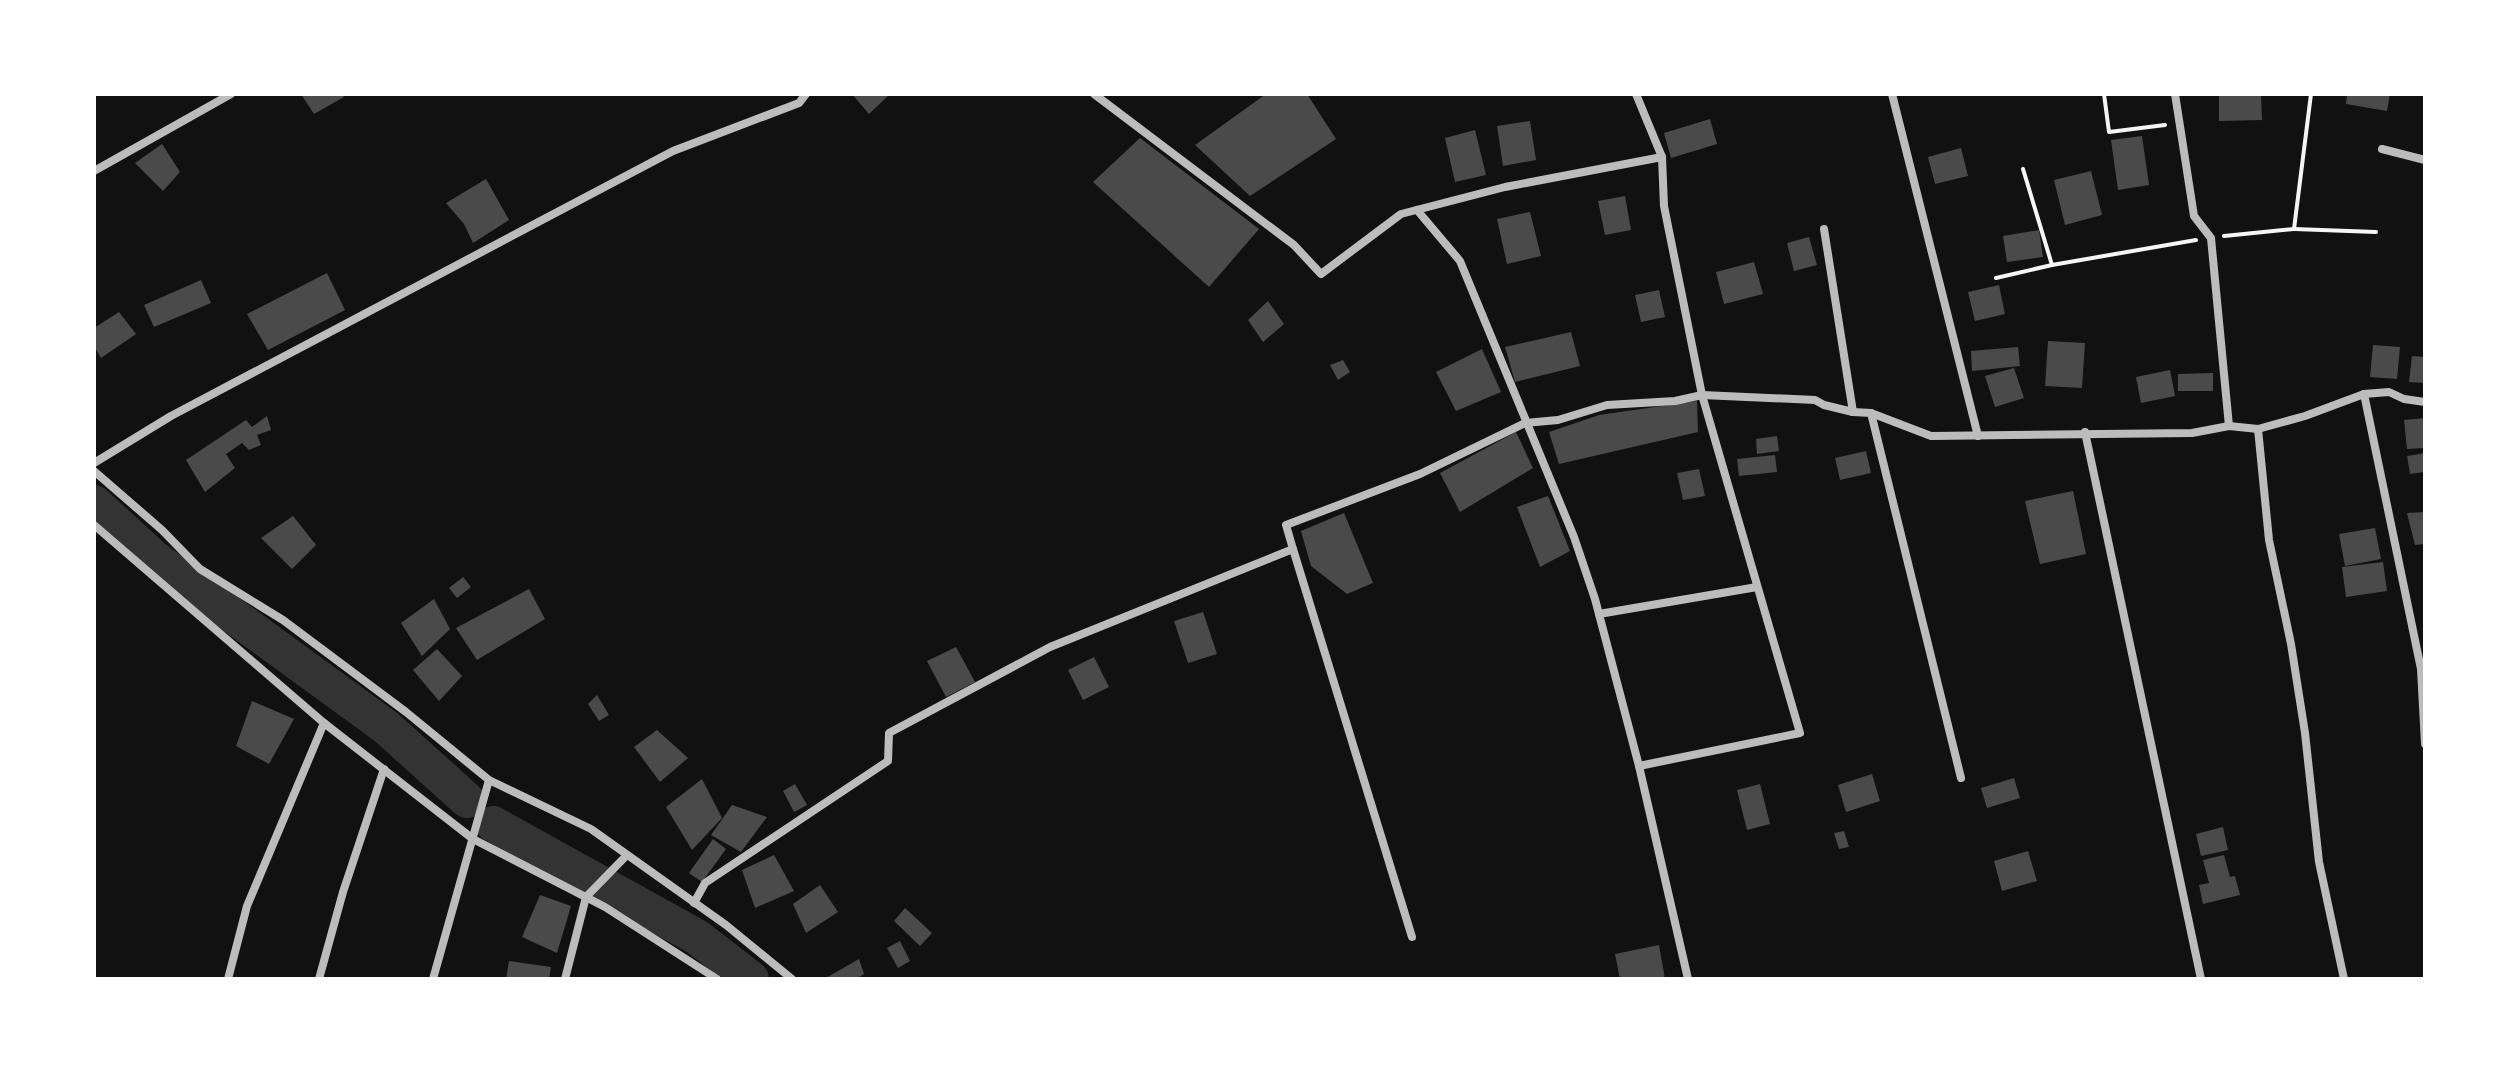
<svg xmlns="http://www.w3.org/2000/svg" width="2519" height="1073" viewBox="0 0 2519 1073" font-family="'DM Sans',sans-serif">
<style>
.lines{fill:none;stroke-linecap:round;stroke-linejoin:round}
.river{stroke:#333;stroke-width:36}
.building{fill:#4a4a4a}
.path{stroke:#f5f5f5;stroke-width:4}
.minor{stroke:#bcbcbc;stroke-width:8}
</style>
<rect width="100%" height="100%" fill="#111"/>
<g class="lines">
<g class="river">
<path d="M94,503L154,558L386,727L467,800"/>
<path d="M493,824L697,937L751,979"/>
</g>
</g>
<g class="building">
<path d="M301,94H342L344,97L314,114Z"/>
<path d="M852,94H890L869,114Z"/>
<path d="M1266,94H1307L1336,139L1250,196L1195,145Z"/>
<path d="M2219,94H2261L2262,120L2219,121Z"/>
<path d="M2347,94H2390L2387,111L2346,104Z"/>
<path d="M1710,119L1717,144L1671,158L1664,133Z"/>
<path d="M1530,121L1536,160L1503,166L1497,126Z"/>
<path d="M1475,130L1486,175L1455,182L1445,138Z"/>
<path d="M2142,136L2149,185L2118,190L2111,140Z"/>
<path d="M1140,138L1259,229L1209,287L1093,182Z"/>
<path d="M162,144L180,172L163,191L135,163Z"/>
<path d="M1961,148L1968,176L1935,184L1928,157Z"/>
<path d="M2091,171L2102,215L2065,225L2054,180Z"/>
<path d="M486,179L509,220L473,243L464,224L446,203Z"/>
<path d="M1625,196L1631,230L1605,235L1598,201Z"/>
<path d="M1530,212L1541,256L1507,264L1497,219Z"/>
<path d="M2039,230L2043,257L2007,262L2003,236Z"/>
<path d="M1809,237L1817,265L1794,271L1787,243Z"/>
<path d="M1754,262L1763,294L1724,304L1716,272Z"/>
<path d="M327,273L345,310L268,350L247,314Z"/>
<path d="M201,280L211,303L154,327L144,305Z"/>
<path d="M1999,285L2005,314L1975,321L1968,292Z"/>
<path d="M1659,290L1665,317L1641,322L1635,295Z"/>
<path d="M1268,301L1284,324L1263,342L1248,320Z"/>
<path d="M119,312L136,334L101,358L94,346V328Z"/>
<path d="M1571,332L1580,366L1515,382L1505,347Z"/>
<path d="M2048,341L2085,343L2082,388L2045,386Z"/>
<path d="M2373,345L2400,347L2397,379L2370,377Z"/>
<path d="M2018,347L2020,366L1972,371L1971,351Z"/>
<path d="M1482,349L1501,392L1456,411L1436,372Z"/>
<path d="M2412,356L2425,357V383L2409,382Z"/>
<path d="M1343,360L1350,372L1338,380L1330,365Z"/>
<path d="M2014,368L2024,398L1995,407L1985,376Z"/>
<path d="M2170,370L2175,396L2141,403L2136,377Z"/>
<path d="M2213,373V391H2178V374Z"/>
<path d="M1697,401L1698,432L1559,464L1549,432L1599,415Z"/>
<path d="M267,416L271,430L257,435L261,445L249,450L242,443L226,454L235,468L205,492L186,460L246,420L252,427Z"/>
<path d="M2425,418V448L2407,449L2404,420Z"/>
<path d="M1516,432L1533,468L1460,512L1440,473Z"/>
<path d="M1777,436L1779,451L1757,454L1756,439Z"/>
<path d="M1866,451L1871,473L1840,480L1835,458Z"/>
<path d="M2425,453V472L2410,474L2407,456Z"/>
<path d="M1775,455L1777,472L1739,476L1737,459Z"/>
<path d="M1699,469L1705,496L1683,500L1677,473Z"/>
<path d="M2073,491L2086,554L2040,564L2025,501Z"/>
<path d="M1548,496L1570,551L1540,567L1517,507Z"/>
<path d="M2425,512V544L2415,545L2407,513Z"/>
<path d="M1344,513L1373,583L1347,594L1311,566L1301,531Z"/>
<path d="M293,516L316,545L292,569L261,538Z"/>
<path d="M2375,528L2381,559L2345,566L2339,534Z"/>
<path d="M2383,562L2387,591L2346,597L2342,567Z"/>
<path d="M463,577L471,587L457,598L449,588Z"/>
<path d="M529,589L545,619L477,660L456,628Z"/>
<path d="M434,599L450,629L422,656L401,623Z"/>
<path d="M1203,612L1217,654L1188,663L1174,621Z"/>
<path d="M956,647L975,682L946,697L927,661Z"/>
<path d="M437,649L462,676L439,701L413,670Z"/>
<path d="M1094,657L1109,687L1083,700L1068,670Z"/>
<path d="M597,695L609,715L599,721L588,704Z"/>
<path d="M252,701L294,719L269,764L236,746Z"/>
<path d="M657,730L688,758L660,782L634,747Z"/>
<path d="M1872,774L1880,801L1846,812L1838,785Z"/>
<path d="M2014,778L2020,798L1987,808L1981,788Z"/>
<path d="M702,779L722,818L692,850L666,807Z"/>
<path d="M795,784L807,805L794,812L783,791Z"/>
<path d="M1760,784L1770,824L1747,830L1737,790Z"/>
<path d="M732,805L767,817L741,852L711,835Z"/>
<path d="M2223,827L2228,850L2201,856L2196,834Z"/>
<path d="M1844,831L1849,847L1839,849L1834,833Z"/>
<path d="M713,839L726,849L702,882L689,873Z"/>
<path d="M2028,851L2037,881L2002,891L1994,861Z"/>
<path d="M774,855L794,891L755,908L742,870Z"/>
<path d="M2224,855L2230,877L2235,876L2240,895L2203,904L2199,885L2209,883L2203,860Z"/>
<path d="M820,885L838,912L806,933L793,904Z"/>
<path d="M540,895L571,906L557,953L522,937Z"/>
<path d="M905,908L932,933L920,946L894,921Z"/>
<path d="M900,941L910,961L898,968L887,948Z"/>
<path d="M1659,945L1665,979H1620L1615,954Z"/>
<path d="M859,959L864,974L856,979H824Z"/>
<path d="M509,961L551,967L549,979H506Z"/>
</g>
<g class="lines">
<g class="path">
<path d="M2104,94L2109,132L2165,125"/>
<path d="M2023,169L2052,265L2196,240"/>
<path d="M2294,229L2376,232"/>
<path d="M2224,236L2294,229L2311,94"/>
<path d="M1996,278L2052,265"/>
</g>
<g class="minor">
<path d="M1094,94L1294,245L1321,274L1401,214L1505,187L1662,157"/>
<path d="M1636,94L1662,157L1664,206L1702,395L1800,733L1639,766"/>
<path d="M1892,94L1978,436"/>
<path d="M2175,94L2194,216L2211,238L2229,426"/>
<path d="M2382,149L2425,160"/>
<path d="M94,171L231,94"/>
<path d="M1417,210L1460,261L1574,537L1595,599L1639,766L1688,979"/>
<path d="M1824,229L1853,412"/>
<path d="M2364,394L2421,669L2425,744"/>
<path d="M1871,413L1961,778"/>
<path d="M2258,429L2269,540L2291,644L2305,733L2319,862L2344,979"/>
<path d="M2085,432L2201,979"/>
<path d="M94,463L171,416L673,151L799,103L806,94"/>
<path d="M94,471L162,530L200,569L283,620L406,712L489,780L591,829L726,925L792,979"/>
<path d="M94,525L324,723L473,839L605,907L717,979"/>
<path d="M1293,549L1412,937"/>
<path d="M1599,614L1757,587"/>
<path d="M694,903L705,883L888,761L889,733L1050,647L1293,549L1286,525L1420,474L1525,423L1558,420L1607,405L1675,401L1702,395L1815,400L1824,405L1853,412L1871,413L1931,436L2192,433L2229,426L2258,429L2305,416L2364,394L2389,392L2404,399L2425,402"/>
<path d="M228,979L247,906L324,723"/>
<path d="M319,979L343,892L384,769"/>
<path d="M433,979L489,780"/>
<path d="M565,979L586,897L627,855"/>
</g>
</g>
<rect width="2519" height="1073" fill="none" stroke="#ffffff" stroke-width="192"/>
</svg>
